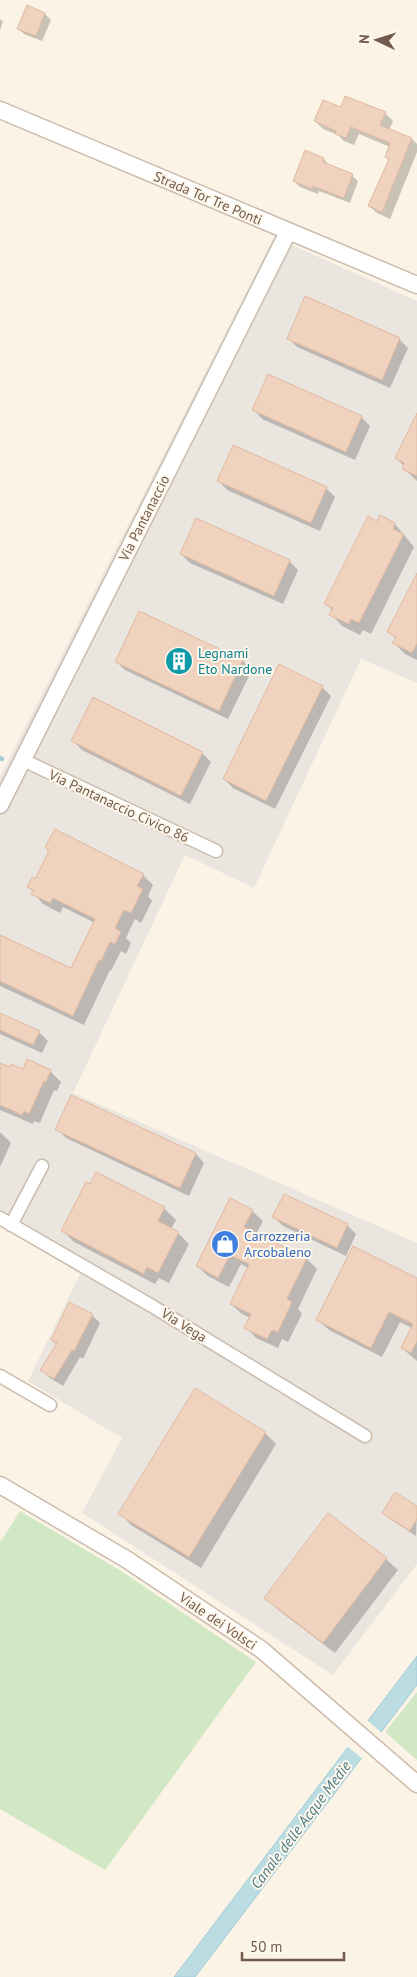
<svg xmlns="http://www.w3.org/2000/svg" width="417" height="1977" viewBox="0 0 417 1977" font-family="'PT Sans',sans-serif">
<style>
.industrial{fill:#ebe5df}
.green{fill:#d2e8c5}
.water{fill:#bbdce3;stroke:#a2cbd4}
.pier{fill:#fbf3e5}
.shadow{fill:#0003}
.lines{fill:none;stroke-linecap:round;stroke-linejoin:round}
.stream{stroke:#a2cbd4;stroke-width:4.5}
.building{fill:#efd3bf;stroke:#e0baa0}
.minor-casing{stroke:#ccbbac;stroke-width:15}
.tertiary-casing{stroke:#ccbbac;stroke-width:19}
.minor{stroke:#fff;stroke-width:12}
.tertiary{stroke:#fff;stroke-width:16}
.labels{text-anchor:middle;stroke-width:4;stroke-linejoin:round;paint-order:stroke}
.street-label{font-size:14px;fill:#725a4c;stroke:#fef7eb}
.culture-label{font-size:14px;fill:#0d838f;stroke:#fef7eb;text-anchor:start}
.shop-label{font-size:14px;fill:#366cbe;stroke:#fef7eb;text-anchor:start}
.water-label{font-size:15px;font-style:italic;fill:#477985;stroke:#fef7eb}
</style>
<rect width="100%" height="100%" fill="#fbf3e5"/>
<path class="industrial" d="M274,237L417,301V683L361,659L254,888L185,855L73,1093L417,1243V1564L333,1675L82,1513L122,1438L28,1381L80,1274L0,1225V777Z"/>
<g class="green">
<path d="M20,1511L121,1571L256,1662L105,1870L0,1809V1540H2Z"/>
<path d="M417,1692V1760L385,1732Z"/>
</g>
<path class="water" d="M417,1656V1685L195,1977H174Z"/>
<path class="pier" d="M366,1719L383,1734L364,1760L346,1745Z"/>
<g class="shadow">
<path d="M27,7L45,14L51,20L42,41L24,34L18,28Z"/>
<path d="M0,19L3,22L0,30Z"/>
<path d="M341,109L385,113L393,121L389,130L412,139L417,144V152L390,219L377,213L369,206L389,160L386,157L390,147L359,134L354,145L344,141L338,135L323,129L315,121Z"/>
<path d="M306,152L324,159L329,166L352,176L358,181L350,203L319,191L318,194L300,187L294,181Z"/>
<path d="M288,338L399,339L408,348L390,388L297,347Z"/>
<path d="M254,410L361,417L370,426L355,460L262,419Z"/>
<path d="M417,416V481L403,468L404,466L396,458Z"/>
<path d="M234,447L326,488L335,497L320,531L227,490L219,481Z"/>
<path d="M380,517L395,524L414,547L371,634L363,630L360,635L342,626L331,614L333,611L325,603Z"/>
<path d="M181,554L289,561L298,570L283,604L190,563Z"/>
<path d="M417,575V660L405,654L394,643L396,639L389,632Z"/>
<path d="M139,612L243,661L252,670L228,719L125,670L116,661Z"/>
<path d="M322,687L331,696L275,809L233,788L224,779Z"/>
<path d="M73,741L202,753L211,762L190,804L82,750Z"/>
<path d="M143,875L153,885L148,896L152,901L141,923L135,919L126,938L131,943L126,954L121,951L111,971L110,970L84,1025L0,986V936L72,970L95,923L63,907L60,913L43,904L29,887L36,881Z"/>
<path d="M0,1014L39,1032L48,1041L42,1053L0,1034Z"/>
<path d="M0,1064L23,1071H50L61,1082L57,1091L54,1090L40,1123L34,1121L33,1124L0,1110Z"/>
<path d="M72,1097L196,1154L204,1163L189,1196L66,1138L57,1129Z"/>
<path d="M0,1132L11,1143L0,1167Z"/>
<path d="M164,1208L176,1220L171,1229L178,1233L189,1244L169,1283L159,1278L155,1284L74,1242L63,1231Z"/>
<path d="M252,1211L263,1221L256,1234L307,1259L317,1269L298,1309L302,1314L288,1342L282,1339L278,1348L256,1338L246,1327L250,1318L242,1314L231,1304L248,1268L241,1264L229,1287L208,1276L197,1266Z"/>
<path d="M274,1217L347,1225L356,1234L346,1256L283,1226Z"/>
<path d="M417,1279V1361L402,1348L412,1328L400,1322L382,1357L329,1330L318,1320Z"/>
<path d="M92,1315L100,1323L83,1359L80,1357L63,1386L50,1378L42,1370L57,1345L52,1340Z"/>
<path d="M265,1433L276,1444L201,1568L131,1525L120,1513Z"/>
<path d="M417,1507L416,1536L390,1519L384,1513Z"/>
<path d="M386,1559L398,1570L335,1653L277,1609L266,1598Z"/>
</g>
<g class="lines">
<path class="stream" d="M0,758L2,759"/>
</g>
<g class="building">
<path d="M27,5L45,13L36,36L17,29Z"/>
<path d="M345,96L386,112L380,125L412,138L382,212L368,206L389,159L385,157L390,143L351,127L346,138L335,134L336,131L314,121L323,100L341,107Z"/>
<path d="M305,150L324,158L323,162L353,174L344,198L313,186L312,189L293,181Z"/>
<path d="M305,296L400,338L382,380L287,339Z"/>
<path d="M268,374L362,416L346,452L252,410Z"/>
<path d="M417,413V476L402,469L404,463L395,458Z"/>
<path d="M233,445L327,487L311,523L217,481Z"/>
<path d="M380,515L395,523L393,529L404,534L359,623L351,619L349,624L329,615L333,608L324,604L368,516L377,521Z"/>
<path d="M196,518L290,560L274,596L180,554Z"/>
<path d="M417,573V643L412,653L392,643L396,637L387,632Z"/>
<path d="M139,611L243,660L219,711L115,662Z"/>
<path d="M279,664L323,686L266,801L223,779Z"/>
<path d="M93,697L203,752L181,796L71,741Z"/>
<path d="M55,829L144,874L137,886L143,889L131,913L124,910L115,928L121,932L115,944L110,942L101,961L99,960L73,1016L0,981V935L71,968L95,919L53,898L50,903L31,894L33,890L27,887L32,877L35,879L48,853V849L45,847Z"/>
<path d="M0,1013L40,1031L33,1045L0,1030Z"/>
<path d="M27,1059L51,1070L46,1082L44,1081L29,1114L24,1111L22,1115L0,1105V1063L10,1067L11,1064L23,1069Z"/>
<path d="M71,1095L196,1153L180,1188L55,1130Z"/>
<path d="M96,1172L165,1207L158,1221L179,1232L158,1273L147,1267L144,1274L61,1231L86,1182L90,1184Z"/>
<path d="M284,1194L348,1224L337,1248L272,1217Z"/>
<path d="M230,1198L253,1210L244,1227L307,1258L287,1299L292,1302L278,1332L272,1330L267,1339L244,1328L251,1314L230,1304L249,1264L230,1255L218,1278L196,1266Z"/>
<path d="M353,1246L417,1278V1341L411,1353L401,1348L413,1324L389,1312L371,1348L316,1320Z"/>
<path d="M69,1302L93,1314L74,1351L72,1350L54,1379L40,1370L57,1343L51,1340Z"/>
<path d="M195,1388L266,1432L189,1557L118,1514Z"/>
<path d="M395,1492L417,1506V1519L410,1531L382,1513Z"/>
<path d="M328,1513L387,1558L323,1643L264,1598Z"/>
</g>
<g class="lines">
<g class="minor-casing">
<g id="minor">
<path d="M23,760L216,851"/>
<path d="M0,1218L152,1306L365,1436"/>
<path d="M11,1225L42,1166"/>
<path d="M0,1376L50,1405"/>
</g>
</g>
<g class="tertiary-casing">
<g id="tertiary">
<path d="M0,110L417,285"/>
<path d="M0,805L288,232"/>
<path d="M0,1485L126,1559L262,1650L417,1784"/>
</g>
</g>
<use href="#minor" class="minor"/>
<use href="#tertiary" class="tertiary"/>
</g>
<defs>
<g id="building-disc" transform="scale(1.4375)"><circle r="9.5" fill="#0f9aa8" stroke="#fef7eb"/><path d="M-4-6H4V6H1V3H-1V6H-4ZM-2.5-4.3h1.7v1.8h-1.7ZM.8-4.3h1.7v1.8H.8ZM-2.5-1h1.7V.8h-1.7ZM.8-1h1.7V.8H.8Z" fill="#fff"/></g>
<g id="shop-disc" transform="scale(1.4375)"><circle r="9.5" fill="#3f7fe0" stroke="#fef7eb"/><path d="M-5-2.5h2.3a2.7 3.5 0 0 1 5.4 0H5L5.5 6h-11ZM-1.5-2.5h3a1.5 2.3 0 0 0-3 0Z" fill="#fff"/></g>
</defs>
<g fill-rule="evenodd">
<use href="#building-disc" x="179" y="661"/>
<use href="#shop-disc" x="225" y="1244"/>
</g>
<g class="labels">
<g class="street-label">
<text transform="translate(208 198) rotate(23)" y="5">Strada Tor Tre Ponti</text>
<text transform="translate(144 518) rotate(-63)" y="5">Via Pantanaccio</text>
<text transform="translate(119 806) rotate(25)" y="5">Via Pantanaccio Civico 86</text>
<text transform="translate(184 1325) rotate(32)" y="5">Via Vega</text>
<text transform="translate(218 1621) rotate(34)" y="5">Viale dei Volsci</text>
</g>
<g class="culture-label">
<text x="198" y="658">Legnami<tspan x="198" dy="16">Eto Nardone</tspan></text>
</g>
<g class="shop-label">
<text x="244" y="1241">Carrozzeria<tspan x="244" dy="16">Arcobaleno</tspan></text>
</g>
<g class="water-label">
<text transform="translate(301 1825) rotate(-53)" y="5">Canale delle Acque Medie</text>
</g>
</g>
<g transform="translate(377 40) rotate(274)" stroke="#fef7eb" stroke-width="4" paint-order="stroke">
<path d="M0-4L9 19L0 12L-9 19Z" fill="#725a4c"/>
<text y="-8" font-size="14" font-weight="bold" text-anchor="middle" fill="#725a4c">N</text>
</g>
<path d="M242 1952v8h102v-8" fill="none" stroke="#725a4c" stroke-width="2.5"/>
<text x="250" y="1952" font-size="15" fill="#725a4c" stroke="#fef7eb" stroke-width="4" paint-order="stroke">50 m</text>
</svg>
